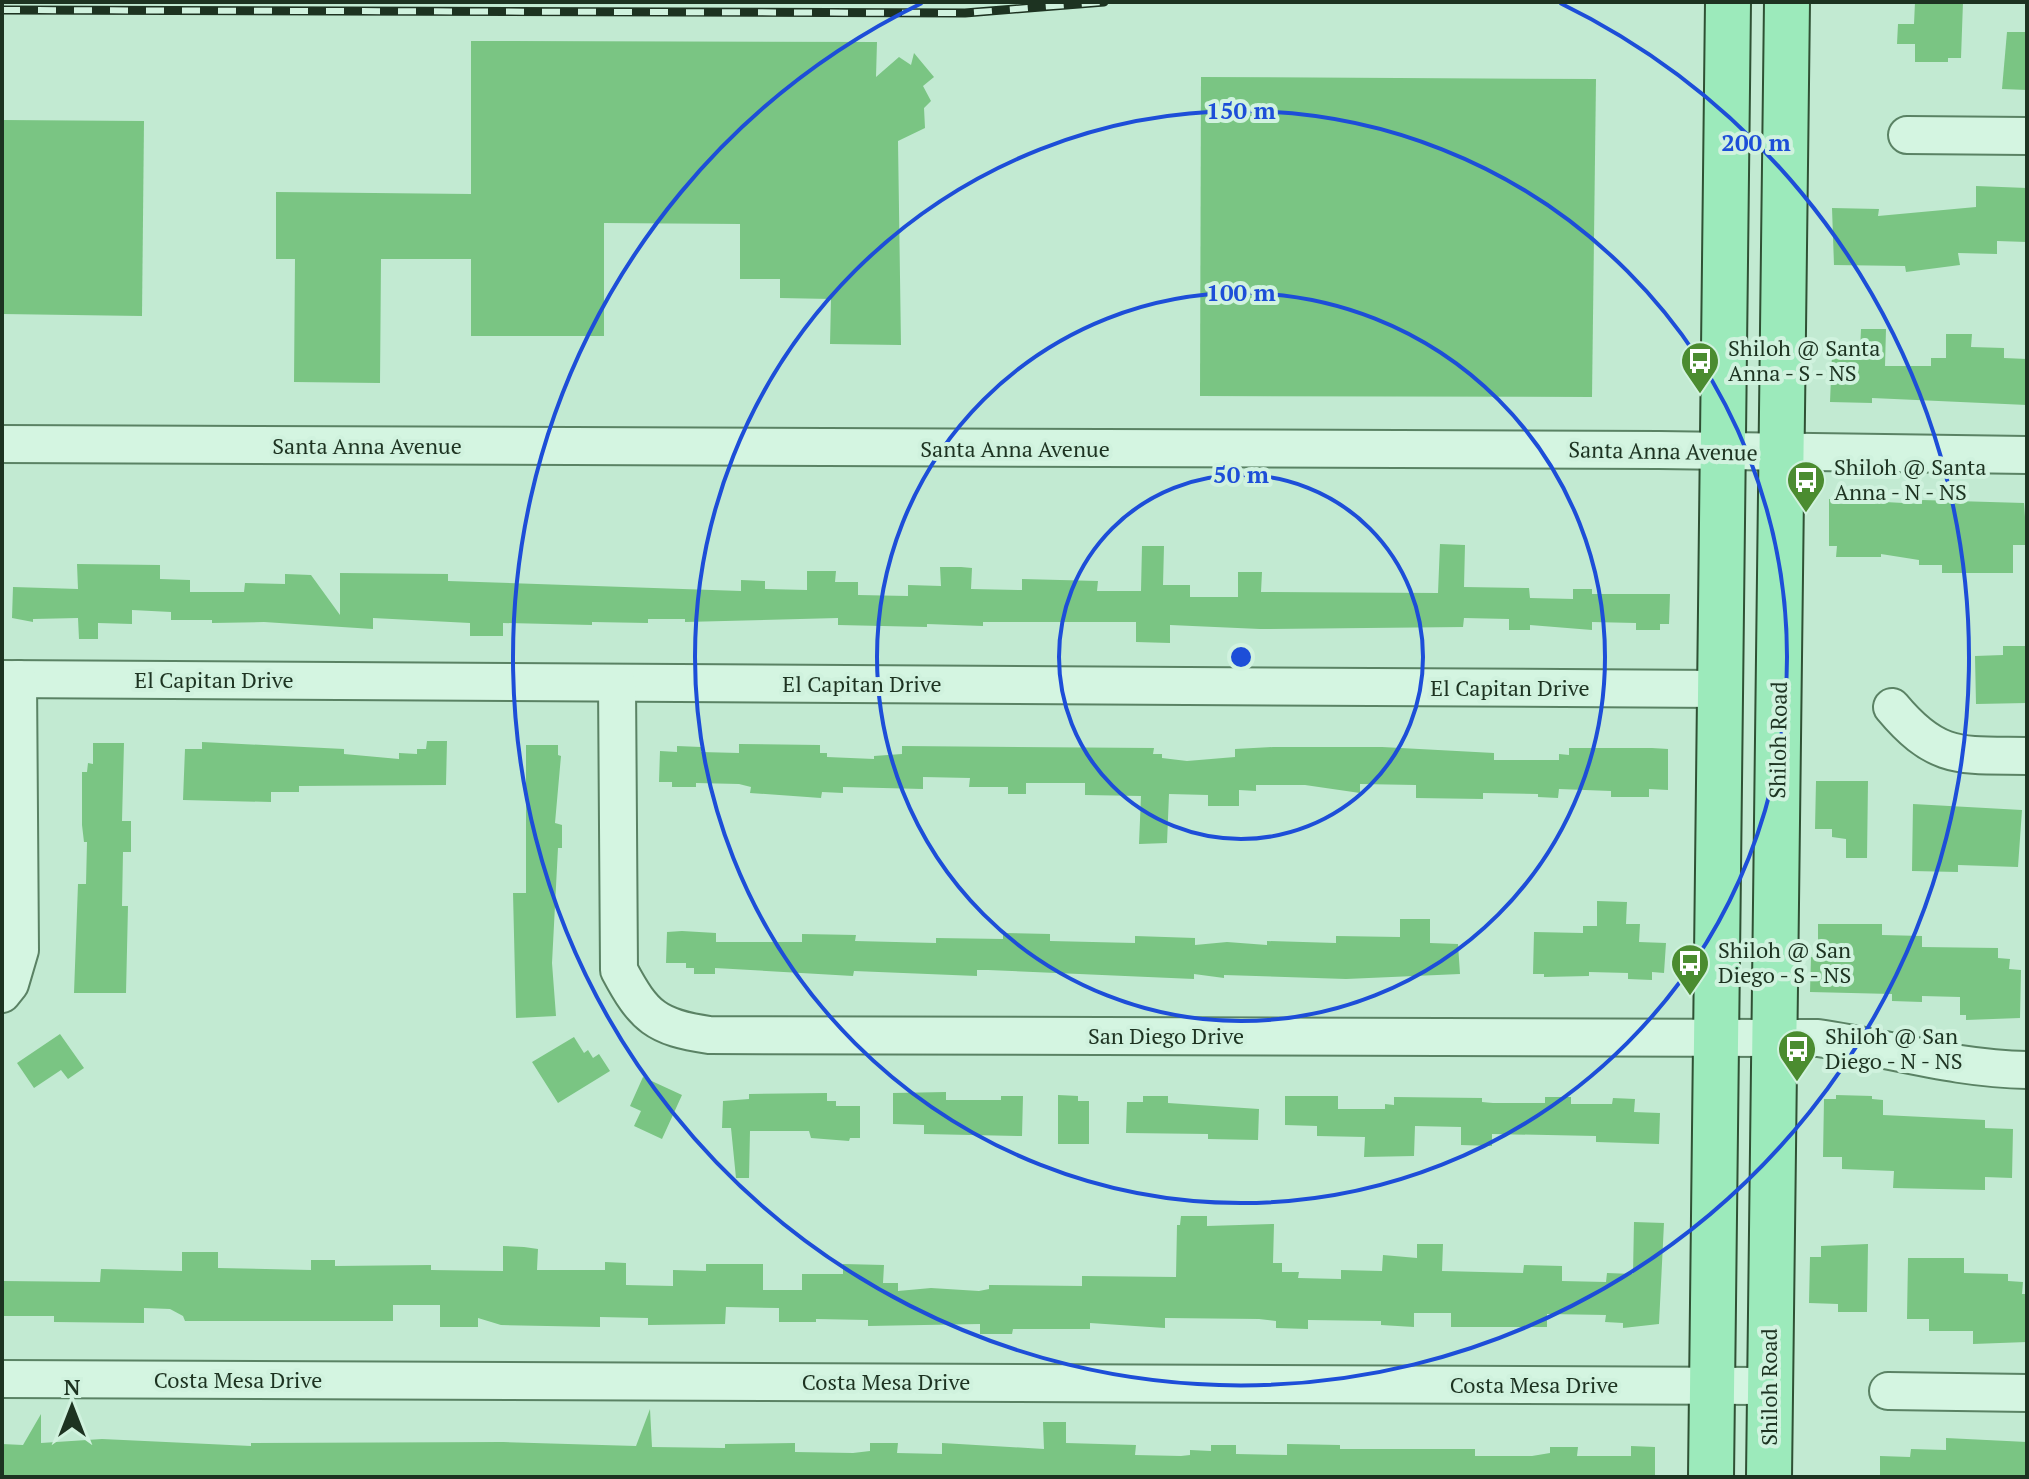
<svg xmlns="http://www.w3.org/2000/svg" width="2029" height="1479" viewBox="0 0 2029 1479" font-family="'PT Serif',serif">
<style>
.building{fill:#7ac583}
.lines{fill:none;stroke-linecap:round;stroke-linejoin:round}
.minor-casing{stroke:#5a8264;stroke-width:40}
.major-casing{stroke:#2f5034;stroke-width:48}
.minor{stroke:#d4f5e1;stroke-width:36}
.major{stroke:#9ceabb;stroke-width:44}
.rail-casing{stroke:#1d3321;stroke-width:9}
.rail{stroke:#d0f2de;stroke-width:6;stroke-dasharray:18;stroke-linecap:butt}
.ring{fill:none;stroke:#1d4ed8;stroke-width:4}
.labels{text-anchor:middle;stroke-width:8;stroke-linejoin:round;paint-order:stroke}
.poi-label{font-size:22px;fill:#1d3321;stroke:#d0f2de;text-anchor:start}
.street-label{font-size:22px;fill:#1d3321;stroke:#d0f2de}
.centre{fill:#1d4ed8;stroke:#d0f2de;stroke-width:4}
.ring-label{font-size:24px;text-anchor:middle;font-weight:bold;fill:#1d4ed8;stroke:#d0f2de;stroke-width:8;stroke-linejoin:round;paint-order:stroke}
</style>
<rect width="100%" height="100%" fill="#c2ead2"/>
<g class="building">
<path d="M1915,2H1963L1961,58H1948V62H1915V44H1897L1898,24H1914Z"/>
<path d="M2007,32H2027V90L2002,89Z"/>
<path d="M471,41L877,42L876,77L899,57L911,65L914,53L934,77L923,86L931,101L924,108L925,128L898,141L901,345L830,344L831,299L780,298V279H740V224L604,223V336H471V259H381L380,383L294,382L295,259H276V192L471,194Z"/>
<path d="M1201,77L1596,79L1592,397L1200,396Z"/>
<path d="M2,120L144,121L142,316L2,314Z"/>
<path d="M1976,186L2027,188V242L1997,241V254L1958,253L1960,265L1906,272L1905,266L1834,265L1832,208L1879,209L1878,216L1976,207Z"/>
<path d="M1861,329H1886L1885,366H1931V358H1946V334H1972L1971,347L2004,348V358L2027,359V405L1872,398V403L1830,402L1832,354L1860,352Z"/>
<path d="M1829,499L1922,504V500L2024,503L2027,545H2013V573H1942V565H1919V560L1881,554V557H1836L1837,546H1829Z"/>
<path d="M1440,544L1465,545L1464,587L1529,588L1530,598L1573,599V589H1592V594H1670L1669,624H1660V630H1636V623L1592,622V630L1530,625V630H1509V619L1464,618L1463,627L1260,629L1170,625V643L1136,642V622H983V626L927,624V627L838,625V618L685,622V619H648V623L592,622V625L503,623V636H470V623L373,618V629L264,622L212,623V620H171V612L132,610V624L98,623V639H79L78,618L33,619V622L12,618L13,587L78,589L77,564L160,565V579L190,580V592H244L245,583L285,584V574L311,575L340,615V573L448,574V581L741,591V580L765,581V589L807,590V571H836L835,582H858V595L908,596V585L941,586L940,567H961L972,568L971,589L1022,590V579L1098,581L1097,591H1141L1142,546H1164L1163,585H1190V597H1238V572H1262L1261,592L1438,593Z"/>
<path d="M2003,646H2027V703L1976,704L1975,656L2003,655Z"/>
<path d="M427,741H447L446,785L299,786V792H271V802L183,800L185,749H202V742L344,749V754L399,759V753L417,754V749H426Z"/>
<path d="M93,743H124L122,821H131V852H123L122,906H128L126,993H74L78,884H86L87,842H84L82,825V772H87L88,763L93,764Z"/>
<path d="M739,744L820,745V753H827V757L874,759V756L902,754V746L1154,748L1153,754H1162V758L1187,761L1235,757V749L1273,747H1382L1494,753V760H1559V754L1569,755V748H1652L1668,749V790L1649,789V797H1611V791L1559,789L1558,798L1538,797V794L1483,793V799L1416,798V785L1360,784V793L1305,785H1256V791L1239,790V806H1208V795L1169,794L1167,843L1139,844L1141,796L1085,795V783H1026V794H1008V787H969L970,778L923,777V789L843,787V793L822,792L821,798L750,793L751,787L739,784L696,783V787H672V782H659L660,751L677,752V746L701,747V752L739,753Z"/>
<path d="M526,745H558V755L561,756L555,823L562,825V848H558L552,963L556,1016L516,1018L513,893H526Z"/>
<path d="M1816,781H1868L1867,858H1846V839L1832,837V829H1815Z"/>
<path d="M1913,804L2022,810L2018,867L1958,865V872L1912,871Z"/>
<path d="M1597,901L1627,902L1626,924H1640L1639,942L1666,943L1664,973L1652,972V980L1628,979V973L1589,972V976L1544,977V974H1533L1534,932L1583,933V926H1597Z"/>
<path d="M1400,919H1430V943L1458,944L1460,974L1346,979L1224,975V978L1194,974V979L988,970H977V976L854,971L853,976L715,968V974H694V968H686V963H666L667,932L682,931L716,933V942H802V934L856,935L855,941L936,943V938L1003,939V933L1050,934V941L1135,943V936L1195,938V945L1227,942L1267,945V941L1336,943V936L1400,937Z"/>
<path d="M1818,924H1882V935L1922,936V947L1998,948V958L2010,959L2009,969L2021,970L2020,1018L1966,1020V1015H1960V997L1922,996V1002L1892,1001V994L1810,992L1811,957L1818,958Z"/>
<path d="M60,1034L84,1068L68,1079L61,1070L34,1088L17,1063Z"/>
<path d="M574,1037L584,1053L588,1050L593,1058L599,1054L610,1071L558,1103L532,1062Z"/>
<path d="M643,1077L682,1095L662,1139L634,1126L641,1111L630,1106Z"/>
<path d="M946,1092V1100H1001V1096H1023L1022,1136L924,1134V1125L893,1124V1093Z"/>
<path d="M827,1093V1101H836V1106H860V1138H850L849,1141L811,1138L809,1131H750L749,1178H736L731,1128H722L723,1101L749,1099V1094Z"/>
<path d="M1058,1095L1078,1096V1101H1089V1144H1058Z"/>
<path d="M1836,1095L1872,1096V1099L1883,1100V1115L1985,1120V1128L2013,1129L2012,1178L1985,1177V1190L1893,1188L1894,1171L1842,1169V1157H1823L1824,1099H1836Z"/>
<path d="M1143,1096H1168V1103L1259,1109L1258,1140L1208,1139V1134L1126,1133L1127,1102H1143Z"/>
<path d="M1285,1096H1338V1109H1385V1104L1394,1105V1097L1482,1098V1102L1493,1103H1545V1097H1571V1104H1612L1613,1098L1635,1099L1634,1112L1660,1113L1659,1144L1596,1142V1136L1492,1134V1146L1461,1145V1127L1415,1126L1414,1156L1364,1157L1365,1137L1317,1136V1126L1285,1125Z"/>
<path d="M1181,1216H1207V1226L1274,1224L1273,1263H1282V1272H1299L1298,1278L1341,1279V1270L1382,1271L1383,1255L1417,1258V1244H1443L1442,1271L1523,1273L1524,1265L1562,1266V1281L1606,1282L1607,1273L1633,1274L1634,1222L1664,1223L1659,1324L1623,1328V1323L1605,1322L1606,1315L1547,1314V1327H1451V1313H1414V1327L1381,1325V1321L1308,1320V1329L1276,1328V1321L1259,1319L1165,1318V1328L1090,1323V1329H1013L1012,1334H980V1324L868,1326V1320L816,1319V1322H779V1308L726,1307L725,1324L648,1325V1318L600,1317V1327L501,1325L478,1318V1327H440V1305H393V1321H185L183,1316L170,1309L144,1308V1323L54,1322V1316H2V1281L100,1282L101,1269L182,1271V1252H218V1268L311,1270V1260H335V1266L431,1265V1270L503,1271V1246L524,1247L538,1249L537,1270H605V1262L626,1263V1285L673,1286V1270L706,1271V1264H763V1290H802V1274H843V1264L884,1265L883,1283H898V1291L931,1288L979,1291L989,1289V1285L1082,1286V1276L1176,1277L1177,1225H1180Z"/>
<path d="M1868,1244L1867,1312H1838V1304L1809,1303L1810,1257H1821V1246Z"/>
<path d="M1908,1258H1964V1273L2008,1274V1281L2023,1282L2022,1294H2027V1342L1973,1344V1331H1929V1319H1907Z"/>
<path d="M650,1409L652,1447L725,1448V1444L795,1443V1452L853,1453L870,1451V1443H898L897,1453L942,1454V1443L1044,1449L1043,1422H1066V1443L1136,1445L1135,1455L1181,1456L1190,1455V1450L1211,1451V1445H1236V1454L1287,1455V1444L1340,1445V1449H1475V1456H1532L1550,1453V1447H1578L1577,1456H1631V1446L1655,1447V1477H2V1444L23,1445L41,1414V1443L102,1439L251,1446V1443L503,1442L636,1446Z"/>
<path d="M1946,1438L2027,1442V1477H1880V1456L1910,1457L1911,1449L1946,1450Z"/>
</g>
<g class="lines">
<g class="minor-casing">
<g id="minor">
<path d="M1907,135L2027,136"/>
<path d="M2,444L1659,450L2027,455"/>
<path d="M2,679L1721,689"/>
<path d="M617,683L619,970C644,1017 656,1027 709,1035L1818,1038C1888,1048 1955,1069 2027,1070"/>
<path d="M1892,707C1937,761 1961,755 2027,756"/>
<path d="M2,994L10,984L20,950L18,679"/>
<path d="M2,1379L1769,1386"/>
<path d="M1888,1391L2027,1393"/>
</g>
</g>
<g class="major-casing">
<g id="major">
<path d="M1711,1477L1728,2"/>
<path d="M1769,1477L1787,2"/>
</g>
</g>
<use href="#minor" class="minor"/>
<use href="#major" class="major"/>
<g class="rail-casing">
<path id="rail" d="M2,10L965,13L1104,2"/>
</g>
<use href="#rail" class="rail"/>
</g>
<g class="ring">
<circle cx="1241" cy="657" r="182"/>
<circle cx="1241" cy="657" r="364"/>
<circle cx="1241" cy="657" r="546"/>
<path d="M1560 3A728 728 0 1 1 922 3"/>
</g>
<defs>
<g id="bus-pin" transform="scale(2)"><path d="M0 17L-7.5 6A9.5 9.5 0 1 1 7.5 6Z" fill="#4b8c30" stroke="#d0f2de"/><path d="M-5-6H5V4H4V6H2V4H-2V6H-4V4H-5ZM-3.5-4V0h7V-4ZM-3.5 1.2v1.5H-2V1.2ZM2 1.2v1.5H3.5V1.2Z" fill="#fff"/></g>
</defs>
<g fill-rule="evenodd">
<use href="#bus-pin" x="1700" y="361"/>
<use href="#bus-pin" x="1806" y="480"/>
<use href="#bus-pin" x="1690" y="963"/>
<use href="#bus-pin" x="1797" y="1049"/>
</g>
<g class="labels">
<g class="poi-label">
<text x="1728" y="356">Shiloh @ Santa<tspan x="1728" dy="25">Anna - S - NS</tspan></text>
<text x="1834" y="475">Shiloh @ Santa<tspan x="1834" dy="25">Anna - N - NS</tspan></text>
<text x="1718" y="958">Shiloh @ San<tspan x="1718" dy="25">Diego - S - NS</tspan></text>
<text x="1825" y="1044">Shiloh @ San<tspan x="1825" dy="25">Diego - N - NS</tspan></text>
</g>
<g class="street-label">
<text x="367" y="454">Santa Anna Avenue</text>
<text x="1015" y="457">Santa Anna Avenue</text>
<text transform="translate(1663 451) rotate(1)" y="8">Santa Anna Avenue</text>
<text x="214" y="688">El Capitan Drive</text>
<text x="862" y="692">El Capitan Drive</text>
<text x="1510" y="696">El Capitan Drive</text>
<text transform="translate(1778 740) rotate(-89)" y="8">Shiloh Road</text>
<text x="1166" y="1044">San Diego Drive</text>
<text x="238" y="1388">Costa Mesa Drive</text>
<text x="886" y="1390">Costa Mesa Drive</text>
<text x="1534" y="1393">Costa Mesa Drive</text>
<text transform="translate(1769 1387) rotate(-90)" y="8">Shiloh Road</text>
</g>
</g>
<circle cx="1241" cy="657" r="12" class="centre"/>
<g class="ring-label">
<text x="1241" y="119">150 m</text>
<text x="1756" y="151">200 m</text>
<text x="1241" y="301">100 m</text>
<text x="1241" y="483">50 m</text>
</g>
<rect width="2029" height="1479" fill="none" stroke="#1d3321" stroke-width="8"/>
<g transform="translate(72 1407)" stroke="#d0f2de" stroke-width="6" paint-order="stroke">
<path d="M0-6L14 30L0 20L-14 30Z" fill="#1d3321"/>
<text y="-12" font-size="22" font-weight="bold" text-anchor="middle" fill="#1d3321">N</text>
</g>
</svg>
